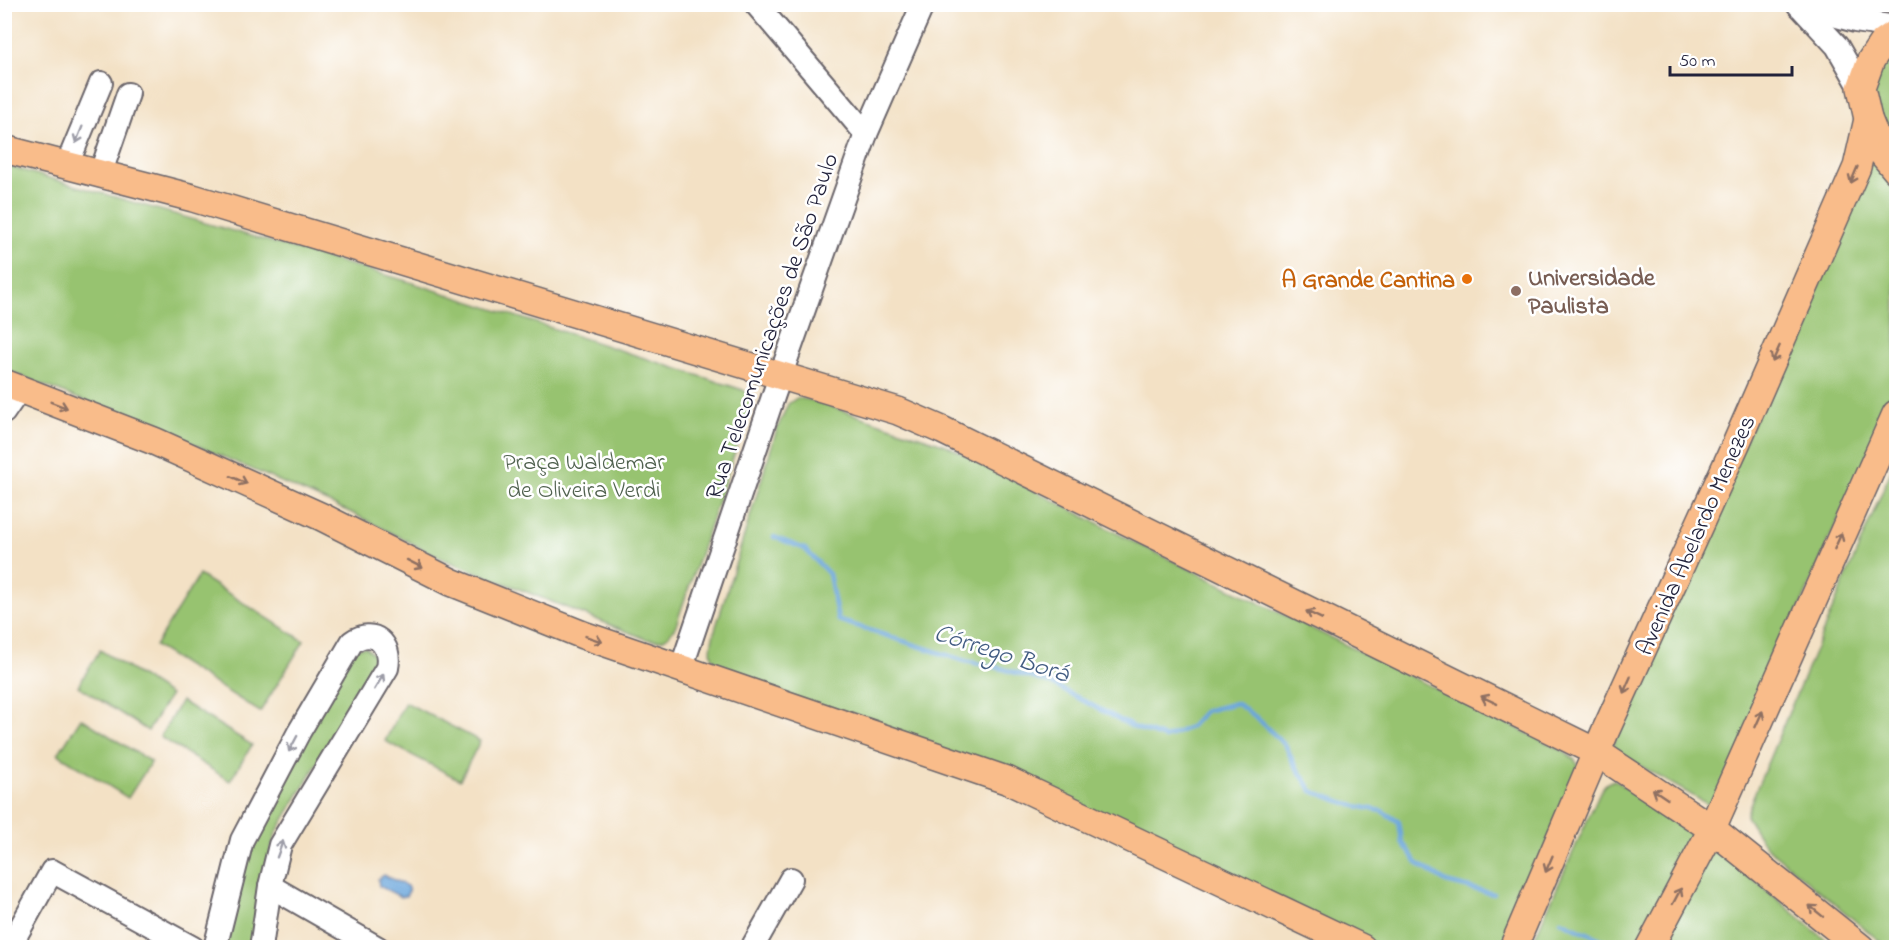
<svg xmlns="http://www.w3.org/2000/svg" width="1901" height="952" viewBox="0 0 1901 952" font-family="'Indie Flower',sans-serif">
<style>
.green{fill:#97c370;stroke:#5c7256;stroke-width:1.5}
.water{fill:#6ba6db;stroke:#46648b;stroke-width:1.5}
.lines{fill:none;stroke-linecap:round;stroke-linejoin:round}
.stream{stroke:#6ba6db;stroke-width:4.5}
.minor-casing{stroke:#6b656b;stroke-width:26}
.major-casing{stroke:#6b656b;stroke-width:30}
.minor{stroke:#fff;stroke-width:22}
.major{stroke:#f9bc8a;stroke-width:27}
.oneway{stroke:#9c9ca7}
.oneway2{stroke:#8e6f62}
.food-dot{fill:#e8710a;stroke:#fff;stroke-width:2}
.education-dot{fill:#8d6e63;stroke:#fff;stroke-width:2}
.labels{text-anchor:middle;stroke-width:5;stroke-linejoin:round;paint-order:stroke}
.education-label{font-size:24px;font-weight:bold;fill:#785e54;stroke:#fff;text-anchor:start}
.food-label{font-size:24px;font-weight:bold;fill:#c56008;stroke:#fff;text-anchor:end}
.street-label{font-size:24px;fill:#22223b;stroke:#fff}
.park-label{font-size:24px;fill:#516250;stroke:#fff}
.water-label{font-size:26px;font-style:italic;fill:#435d83;stroke:#fff}
</style>
<rect width="100%" height="100%" fill="#fff"/>
<filter id="ink" filterUnits="userSpaceOnUse"><feTurbulence type="fractalNoise" baseFrequency=".0167" numOctaves="2"/><feDisplacementMap in="SourceGraphic" scale="12" xChannelSelector="R" yChannelSelector="G"/><feConvolveMatrix kernelMatrix="1 2 1 2 8 2 1 2 1" color-interpolation-filters="sRGB"/></filter>
<filter id="wash" filterUnits="userSpaceOnUse"><feTurbulence type="fractalNoise" baseFrequency=".008" numOctaves="4" result="noise"/><feDisplacementMap in="SourceGraphic" scale="24" xChannelSelector="R" yChannelSelector="G"/><feGaussianBlur stdDeviation="1.35" result="paint"/><feColorMatrix in="noise" values="0 0 0 0 0 0 0 0 0 0 0 0 0 0 0 0 0 1.4 0 .05"/><feComposite in="paint" operator="in"/></filter>
<g filter="url(#wash)">
<rect width="100%" height="100%" fill="#f3e1c5"/>
<g class="green">
<path d="M1896,42V153L1871,92L1876,69Z"/>
<path d="M1872,150L1886,175L1896,184V390L1829,540L1714,808L1611,749Z"/>
<path d="M4,165L410,282L743,390L747,393L752,402L676,625C668,640 662,642 646,639L443,559L352,513L194,444L5,370Z"/>
<path d="M797,398L811,400L946,445L1134,542L1564,751L1574,759L1581,769L1505,947H1381L1210,865L730,674C710,661 708,655 714,633L777,429L788,404Z"/>
<path d="M1896,459V947L1888,948L1765,846L1746,816L1753,797Z"/>
<path d="M199,575L304,641L260,712L155,646Z"/>
<path d="M366,647L375,656L376,664L276,833L258,891L254,947L223,948L248,842L355,648Z"/>
<path d="M100,650L170,695L148,731L78,686Z"/>
<path d="M181,701L252,745L230,781L160,737Z"/>
<path d="M405,702L480,741L460,780L385,741Z"/>
<path d="M81,718L151,762L128,798L58,754Z"/>
<path d="M1615,780L1731,860L1834,947L1530,948L1599,794C1603,786 1606,782 1615,780Z"/>
</g>
<path class="water" d="M384,875L407,886L409,891L406,896L401,897L379,886L378,879Z"/>
<g class="lines">
<g class="stream">
<path d="M774,537L805,549L829,574L838,620L965,661L1000,668L1050,683L1133,727L1165,738L1190,727L1205,711L1236,703L1256,717L1286,746L1293,762L1312,791L1351,805L1382,811L1399,822L1402,842L1417,863L1446,882L1494,894"/>
<path d="M1561,921L1620,948"/>
</g>
</g>
</g>
<g filter="url(#ink)">
<g class="lines">
<g class="minor-casing">
<g id="minor">
<path d="M756,4L866,134"/>
<path d="M1798,4L1837,46L1861,88"/>
<path d="M1800,6L1855,21L1896,27"/>
<path d="M67,165L101,83"/>
<path d="M101,172L128,94"/>
<path d="M4,412L19,390"/>
<path d="M681,669L774,394L866,134L923,4"/>
<path d="M270,886L378,948"/>
<path d="M9,948L52,871L193,948"/>
<path d="M215,948L242,840L299,732L352,642C374,627 392,644 387,668L280,845L270,886L261,948"/>
<path d="M752,948L791,879"/>
</g>
</g>
<g class="major-casing">
<g id="major">
<path d="M1896,33L1883,42L1871,60L1861,88L1868,119L1882,153L1896,170"/>
<path d="M4,149L193,198L898,411L942,430L1598,753L1711,828L1861,948"/>
<path d="M4,383L154,441L322,517L451,582L583,635L1009,781L1362,948"/>
<path d="M1513,948L1605,732L1736,444L1857,167L1868,119"/>
<path d="M1649,948L1708,837L1896,414"/>
</g>
</g>
<use href="#minor" class="minor"/>
<use href="#major" class="major"/>
</g>
<defs><path id="oneway-shaft" d="M-6 0H5M1.5-3L5.5 0L1.5 3" fill="none" stroke-width="1.6" stroke-linecap="round" stroke-linejoin="round" transform="scale(1.5)"/></defs>
<g class="oneway">
<use href="#oneway-shaft" transform="translate(79 135) rotate(112)"/>
<use href="#oneway-shaft" transform="translate(379 682) rotate(-59)"/>
<use href="#oneway-shaft" transform="translate(293 744) rotate(118)"/>
<use href="#oneway-shaft" transform="translate(280 849) rotate(-70)"/>
</g>
<g class="oneway2">
<use href="#oneway-shaft" transform="translate(1854 175) rotate(113)"/>
<use href="#oneway-shaft" transform="translate(1776 354) rotate(114)"/>
<use href="#oneway-shaft" transform="translate(59 405) rotate(21)"/>
<use href="#oneway-shaft" transform="translate(239 480) rotate(24)"/>
<use href="#oneway-shaft" transform="translate(1838 541) rotate(-66)"/>
<use href="#oneway-shaft" transform="translate(415 564) rotate(27)"/>
<use href="#oneway-shaft" transform="translate(1314 615) rotate(-154)"/>
<use href="#oneway-shaft" transform="translate(594 639) rotate(19)"/>
<use href="#oneway-shaft" transform="translate(1627 685) rotate(114)"/>
<use href="#oneway-shaft" transform="translate(1489 700) rotate(-154)"/>
<use href="#oneway-shaft" transform="translate(1759 719) rotate(-66)"/>
<use href="#oneway-shaft" transform="translate(1660 794) rotate(-146)"/>
<use href="#oneway-shaft" transform="translate(1549 864) rotate(113)"/>
<use href="#oneway-shaft" transform="translate(1677 896) rotate(-62)"/>
<use href="#oneway-shaft" transform="translate(1816 911) rotate(-141)"/>
</g>
</g>
<circle class="food-dot" cx="1467" cy="279" r="6"/>
<circle class="education-dot" cx="1516" cy="291" r="6"/>
<g class="labels">
<g class="education-label">
<text x="1528" y="285">Universidade<tspan x="1528" dy="28">Paulista</tspan></text>
</g>
<g class="food-label">
<text x="1455" y="287">A Grande Cantina</text>
</g>
<g class="street-label">
<text transform="translate(771 326) rotate(-71)" y="8">Rua Telecomunicações de São Paulo</text>
<text transform="translate(1695 535) rotate(-66)" y="8">Avenida Abelardo Menezes</text>
</g>
<g class="park-label">
<text x="584" y="469">Praça Waldemar<tspan x="584" dy="28">de Oliveira Verdi</tspan></text>
</g>
<g class="water-label">
<text transform="translate(1002 652) rotate(18)" y="9">Córrego Borá</text>
</g>
</g>
<rect width="1901" height="952" fill="none" stroke="#fff" stroke-width="24"/>
<path d="M1670 66v9h122v-9" fill="none" stroke="#22223b" stroke-width="3"/>
<text x="1679" y="66" font-size="18" fill="#22223b" stroke="#ffffff" stroke-width="4.5" paint-order="stroke">50 m</text>
</svg>
